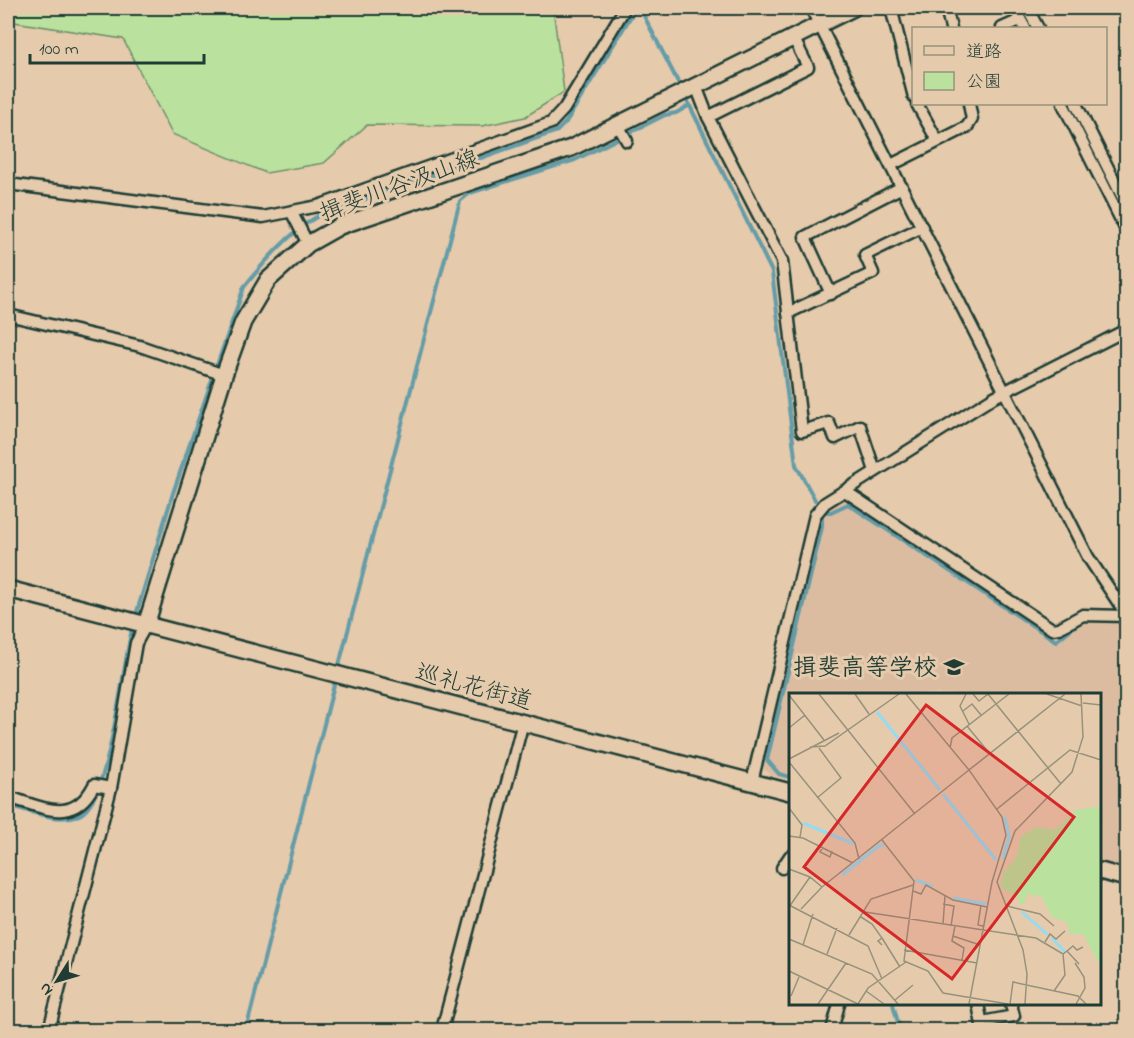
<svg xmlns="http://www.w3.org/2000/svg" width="1134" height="1038" viewBox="0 0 1134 1038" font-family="'Indie Flower','Klee One',sans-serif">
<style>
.built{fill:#dbbca0}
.green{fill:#bae19d;stroke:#6c8f68;stroke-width:1.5}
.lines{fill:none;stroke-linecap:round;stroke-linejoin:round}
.stream{stroke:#659ca7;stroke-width:4}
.street-casing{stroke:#1f3d34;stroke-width:15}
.secondary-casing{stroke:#1f3d34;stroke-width:20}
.street{stroke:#e5caac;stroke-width:10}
.secondary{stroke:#e5caac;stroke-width:15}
.labels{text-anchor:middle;stroke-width:6;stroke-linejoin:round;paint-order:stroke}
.street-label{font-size:24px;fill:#1f3d34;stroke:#e5caac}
.poi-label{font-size:24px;font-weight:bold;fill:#1f3d34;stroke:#e5caac;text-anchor:end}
.inset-river{fill:none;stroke:#93dcf4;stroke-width:3}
.inset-road{fill:none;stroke:#96927c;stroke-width:1.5}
.view{fill:#d62828;fill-opacity:0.15;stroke:#d62828;stroke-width:3}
.inset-edge{fill:none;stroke:#1f3d34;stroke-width:3}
</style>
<rect width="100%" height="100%" fill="#e5caac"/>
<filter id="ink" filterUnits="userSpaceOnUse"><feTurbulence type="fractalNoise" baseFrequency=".0167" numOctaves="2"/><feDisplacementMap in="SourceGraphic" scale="12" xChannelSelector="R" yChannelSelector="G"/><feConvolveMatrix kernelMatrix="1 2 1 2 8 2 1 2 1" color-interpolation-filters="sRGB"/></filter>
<g filter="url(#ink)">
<path class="built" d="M843,497L1052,639L1087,620L1126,624V869L1100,862V694H790V780L772,776L764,769L761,756L817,520Z"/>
<path class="green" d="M8,8H553L564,92L525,117L482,126L367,125L324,163L266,173L172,134L123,39L8,21Z"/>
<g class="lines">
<g class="stream">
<path d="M640,8L682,90"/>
<path d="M685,96L772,272L796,465L815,500"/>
<path d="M821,512H831L848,504L1056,641L1079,623"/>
<path d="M135,618L173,493L244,287C265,261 290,232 318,216L557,131L566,122L636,8"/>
<path d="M338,669L460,201L470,193L575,160L665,115L676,113L690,105"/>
<path d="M790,777L779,774L767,760L822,527V512"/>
<path d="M8,805C30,811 56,823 79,815C110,804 123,660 133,625"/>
<path d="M893,1004L900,1030"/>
<path d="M246,1030L336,677"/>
</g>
<g class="street-casing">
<g id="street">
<path d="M811,8L1088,557L1126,614"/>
<path d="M891,8L914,97"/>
<path d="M946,8L951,28"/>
<path d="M1014,8L1025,28"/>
<path d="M1027,8L1038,28"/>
<path d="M1002,28L1020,20"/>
<path d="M696,86L708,117L782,261L802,431L829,423L835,438L860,426L875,471"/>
<path d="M917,104L937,140"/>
<path d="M1063,104L1126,230"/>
<path d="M1076,104L1126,204"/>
<path d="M708,117L808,67L793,37"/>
<path d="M618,125L627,141"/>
<path d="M891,165L967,127L972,119L969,104"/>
<path d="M8,184L263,217L318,206L551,123L564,109L625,8"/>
<path d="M292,213L308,244"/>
<path d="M831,294L805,237L902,187"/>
<path d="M788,313L873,273L865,255L922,227"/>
<path d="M8,315L140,346L224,375"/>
<path d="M845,491L1052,629L1059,628L1083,615L1126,616"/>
<path d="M752,782L815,515L825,503L994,397L1126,330"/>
<path d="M8,797C43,807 73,826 94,785L111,788"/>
<path d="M782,868L790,856"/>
<path d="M978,1004L983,1030"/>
<path d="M982,1022L1014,1016L1011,1004"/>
<path d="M49,1030L111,788L136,643L146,625"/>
<path d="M442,1030L523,722"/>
<path d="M832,1030L839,1004"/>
</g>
</g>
<g class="secondary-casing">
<g id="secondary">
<path d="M8,589L790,792"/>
<path d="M146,625L224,375L243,322L268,280L308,244L340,226L571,148L853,8"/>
<path d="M1100,871L1126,878"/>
</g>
</g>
<use href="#street" class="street"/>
<use href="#secondary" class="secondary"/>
</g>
</g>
<defs>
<g id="school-bare" transform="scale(1.62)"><path d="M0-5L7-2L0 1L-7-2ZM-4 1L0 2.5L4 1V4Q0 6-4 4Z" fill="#1f3d34" stroke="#e5caac" stroke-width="2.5" paint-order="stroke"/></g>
</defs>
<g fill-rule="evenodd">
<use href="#school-bare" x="954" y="667"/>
</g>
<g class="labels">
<g class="street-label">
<text transform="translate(399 185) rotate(-20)" y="8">揖斐川谷汲山線</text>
<text transform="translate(474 686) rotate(15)" y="8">巡礼花街道</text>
</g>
<g class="poi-label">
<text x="937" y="675">揖斐高等学校</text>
</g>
</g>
<g transform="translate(789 693)">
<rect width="312" height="312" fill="#e5caac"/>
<path d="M312,113V274L294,241H281L278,229L263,224L252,203L238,201L235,211H230V205L211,194L215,179L228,163L232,143L248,134L266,137L287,117Z" fill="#bae19d"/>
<path class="inset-river" d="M88,19L151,97M154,101L207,167M14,130L65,151M214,166L220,144L216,124M53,182L91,152L95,153M127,187L144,194M164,205L197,211M233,219L259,242M263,245L276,259"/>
<path class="inset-road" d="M30,1L126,121M66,1L80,21M177,1L171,13L180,31M184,1L190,8L199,1M199,1L272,91M258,1L293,13M0,2L35,47M294,10L312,12M174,18L183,11L192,22M178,33L201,61M0,35L16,22M21,54L36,53L110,1M161,55L163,45L220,1M0,66L50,40M0,69L66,150L70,166M28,105L52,85L30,55M0,115L13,132L11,144M208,116L281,57L312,67M0,143L14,145L64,170M93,147L125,188L115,268L139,278L154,300L219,311M34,154L31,159L41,164L43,158M0,176L21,184L33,194M124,198L132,201L137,192L164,207L198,214M154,211L165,213L162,233M0,212L79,253L93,286M192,212L189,232L194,233M218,213L251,221L265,233M0,214L21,184M12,216L33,194L180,77L117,1M76,219L247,245L274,261L278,258L290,271M72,224L83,231L93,245L89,248L93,252M154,231L156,203M166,233L163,248L175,255L173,267M60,242L82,206L124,192M164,243L191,252M93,245L111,274M0,246L83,281L109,311M256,249L261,241L267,246L276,238M14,252L24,221M115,257L188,270M278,258L284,253L288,257L294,254M38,261L48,235M286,270L295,284L296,295L287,311M0,278L69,311L79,295L117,269M77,298L95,311M265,298L276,282L274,261M2,303L10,284M106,307L124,292M29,311L57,270M180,311L203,189L217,142L213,124L180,77L276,1M221,311L224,289L289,303L297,311M236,311L238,281L234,257L208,189L226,138L283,79L294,44L292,1"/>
<path class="view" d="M137,12L285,124L163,286L15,174Z"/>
<rect width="312" height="312" class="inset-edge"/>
</g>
<rect width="1134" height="1038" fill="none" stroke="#e5caac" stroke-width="30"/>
<rect x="15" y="15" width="1104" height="1008" fill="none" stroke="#1f3d34" stroke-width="2" filter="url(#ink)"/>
<rect x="912" y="27" width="195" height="78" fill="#e5caac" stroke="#96927c" stroke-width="1.5"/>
<rect x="924" y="46" width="30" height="9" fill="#e5caac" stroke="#96927c" stroke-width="1.5"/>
<text x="966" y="57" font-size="18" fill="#1f3d34">道路</text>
<rect x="924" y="72" width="30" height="18" fill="#bae19d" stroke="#96927c" stroke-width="1.5"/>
<text x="966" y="87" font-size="18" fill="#1f3d34">公園</text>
<g transform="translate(57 981) rotate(233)" stroke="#e5caac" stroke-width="4.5" paint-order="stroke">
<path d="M0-4.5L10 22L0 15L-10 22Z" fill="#1f3d34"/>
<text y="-9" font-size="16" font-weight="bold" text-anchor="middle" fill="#1f3d34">N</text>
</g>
<path d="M30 54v9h174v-9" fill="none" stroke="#1f3d34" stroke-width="3"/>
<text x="39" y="54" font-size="18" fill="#1f3d34" stroke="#e5caac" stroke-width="4.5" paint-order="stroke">100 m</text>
</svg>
